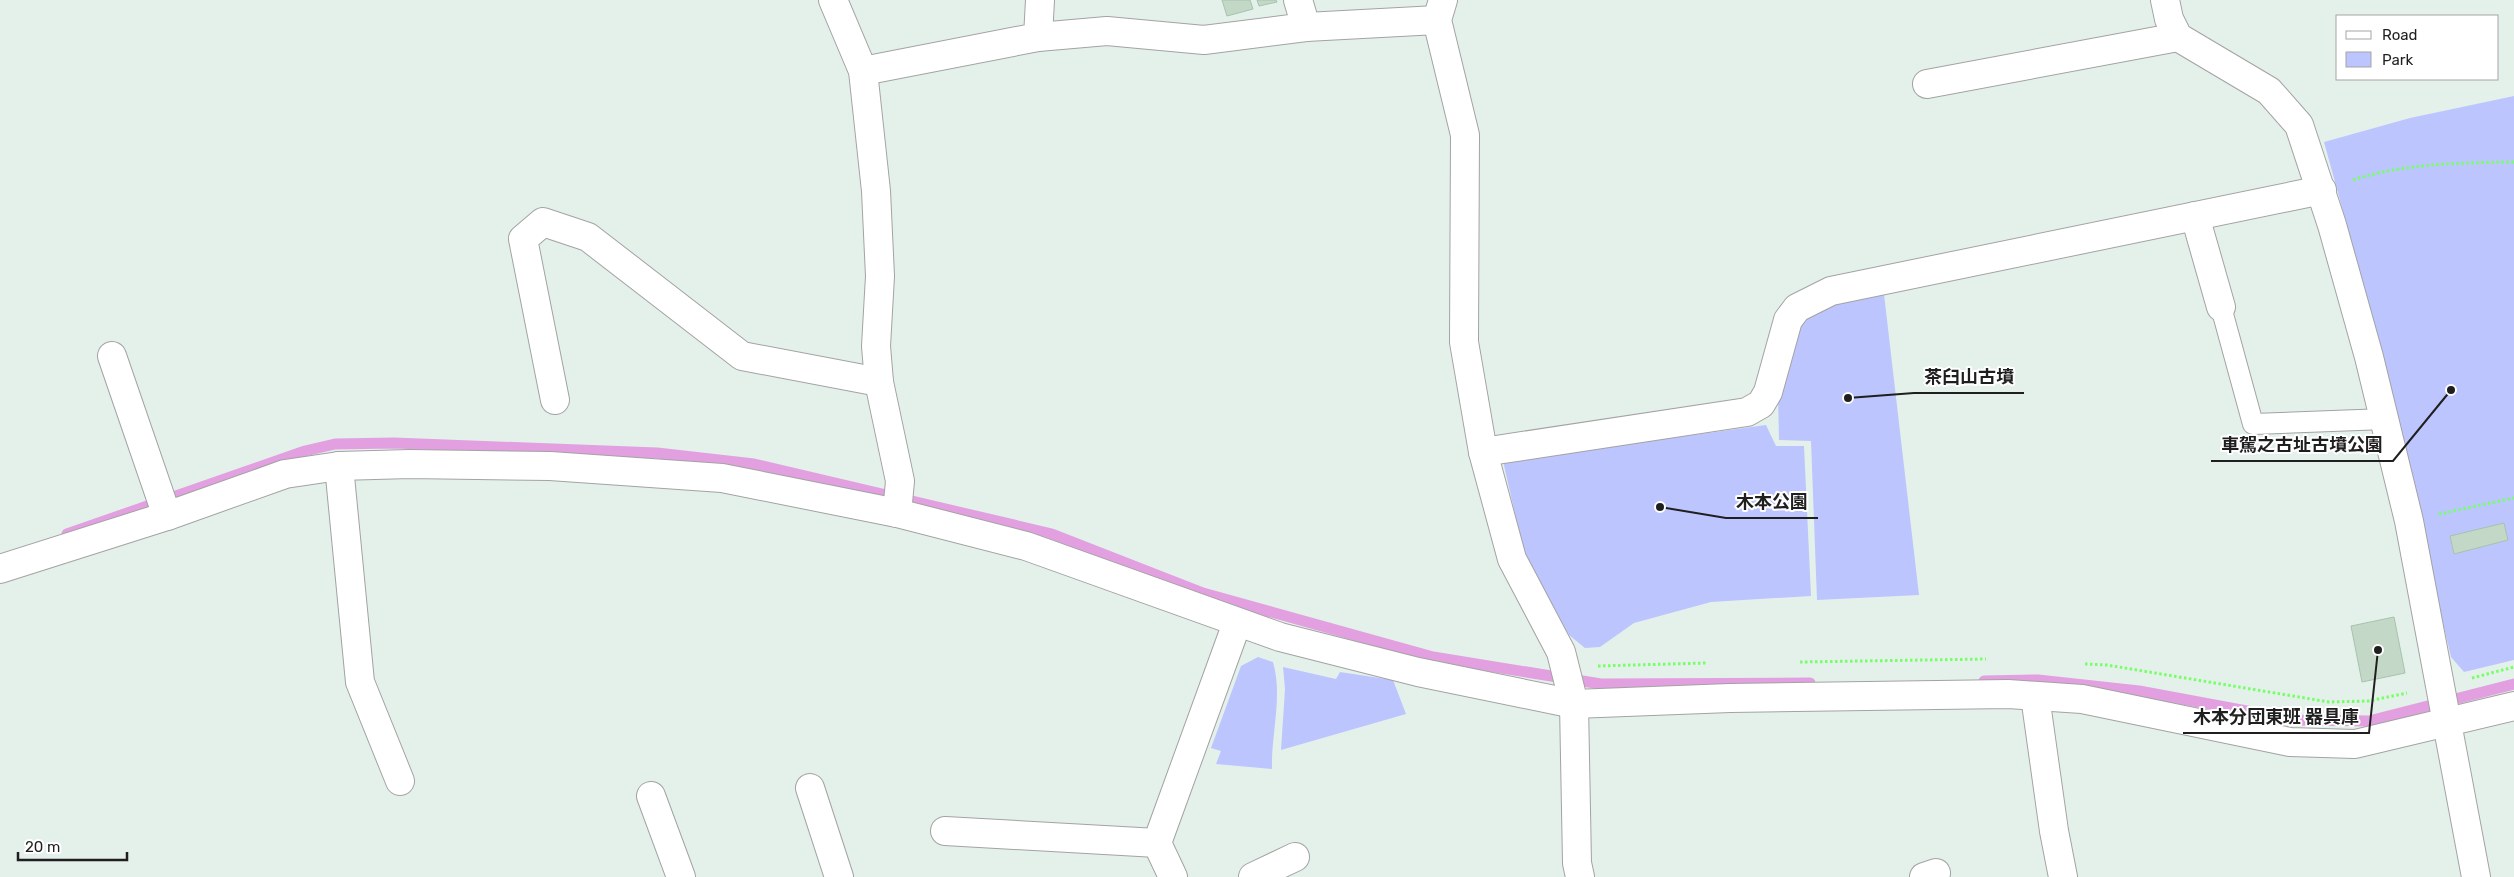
<svg xmlns="http://www.w3.org/2000/svg" width="2514" height="877" viewBox="0 0 2514 877" font-family="Rubik,'Noto Sans JP',sans-serif">
<style>
.park{fill:#bdc5fe}
.lines{fill:none;stroke-linecap:round;stroke-linejoin:round}
.stream{stroke:#e2a0e1;stroke-width:11}
.building{fill:#c4d8c8;stroke:#a5c4ac}
.service-casing{stroke:#a3a3a3;stroke-width:22}
.minor-casing{stroke:#a3a3a3;stroke-width:30}
.path{stroke:#76ff67;stroke-width:3;stroke-dasharray:2.5 2.5;stroke-linecap:butt}
.service{stroke:#fff;stroke-width:20}
.minor{stroke:#fff;stroke-width:28}
.leader{fill:none;stroke:#1f1f1f;stroke-width:2}
.callout-dot{fill:#1f1f1f;stroke:#fff;stroke-width:2}
.callout-label{font-size:18px;text-anchor:middle;font-weight:bold;fill:#1f1f1f;stroke:#fff;stroke-width:4;stroke-linejoin:round;paint-order:stroke}
</style>
<rect width="100%" height="100%" fill="#e4f1ea"/>
<g class="park">
<path d="M2514,96V660L2464,672L2451,657L2362,280L2324,142L2410,118Z"/>
<path d="M1884,294L1919,595L1817,600L1811,441L1779,440L1778,394L1795,325L1825,305Z"/>
<path d="M1766,425L1776,446H1804L1811,596L1711,602L1634,623L1600,647L1585,648L1569,635L1524,553L1503,461Z"/>
<path d="M1258,657L1273,662C1283,696 1271,734 1272,769L1216,764L1221,751L1211,748L1241,666Z"/>
<path d="M1283,667L1336,679L1340,672L1393,680L1406,714L1281,750L1285,689Z"/>
</g>
<g class="lines">
<g class="stream">
<path d="M67,534L305,451L335,444L394,443L657,453L754,464L1052,534L1203,593L1433,657L1601,684L1810,683"/>
<path d="M1984,681L2038,680L2139,691L2296,720L2369,721L2514,684"/>
</g>
</g>
<g class="building">
<path d="M1222,0H1250L1253,9L1227,16Z"/>
<path d="M1257,0H1276L1277,2L1259,6Z"/>
<path d="M2504,523L2508,540L2454,554L2450,536Z"/>
<path d="M2394,617L2405,673L2362,682L2351,626Z"/>
</g>
<g class="lines">
<g class="service-casing">
<path id="service" d="M2221,307L2253,424L2385,419"/>
</g>
<g class="minor-casing">
<g id="minor">
<path d="M833,0L863,71L876,191L880,276L876,346L879,382L900,481L897,513"/>
<path d="M1443,0L1437,20L1465,135L1464,342L1483,452L1512,559L1561,652L1574,704L1577,863L1580,877"/>
<path d="M2165,0L2169,19L2178,37L2269,91L2299,125L2332,225L2369,357L2409,521L2476,877"/>
<path d="M1306,27L1437,20"/>
<path d="M1038,37L1107,31L1204,40L1306,27L1298,0"/>
<path d="M863,71L1038,37L1040,0"/>
<path d="M1927,84L2178,37"/>
<path d="M2195,216L2221,307"/>
<path d="M112,356L167,516"/>
<path d="M555,400L523,239L543,222L588,237L742,356L879,382"/>
<path d="M1483,452L1747,412L1761,404L1768,392L1788,320L1797,308L1831,291L2322,190"/>
<path d="M339,466L360,682L400,781"/>
<path d="M0,569L167,516L285,474L339,466L410,464L550,466L722,478L897,513L1026,546L1280,637L1418,672L1574,704L1730,698L2008,694L2082,699L2290,742L2355,744L2514,706"/>
<path d="M2035,696L2054,831L2063,877"/>
<path d="M810,788L839,877"/>
<path d="M651,796L681,877"/>
<path d="M945,831L1157,843"/>
<path d="M1173,877L1157,843L1237,623"/>
<path d="M1253,877L1295,857"/>
<path d="M1924,877L1936,873"/>
</g>
</g>
<g class="path">
<path d="M2353,180C2406,163 2459,163 2514,162"/>
<path d="M2439,514L2514,498"/>
<path d="M1800,662L1986,659"/>
<path d="M2085,664L2107,665L2329,702L2368,701L2407,693"/>
<path d="M1598,666L1706,663"/>
<path d="M2472,678L2514,667"/>
</g>
<use href="#service" class="service"/>
<use href="#minor" class="minor"/>
</g>
<path class="leader" d="M1848 398L1914 393H2024M2451 390L2393 461H2211M1660 507L1726 518H1818M2378 650L2369 733H2183"/>
<g class="callout-dot">
<circle cx="1848" cy="398" r="5"/>
<circle cx="2451" cy="390" r="5"/>
<circle cx="1660" cy="507" r="5"/>
<circle cx="2378" cy="650" r="5"/>
</g>
<g class="callout-label">
<text x="1969" y="383">茶臼山古墳</text>
<text x="2302" y="451">車駕之古址古墳公園</text>
<text x="1772" y="508">木本公園</text>
<text x="2276" y="723">木本分団東班 器具庫</text>
</g>
<rect x="2336" y="15" width="162" height="65" fill="#ffffff" stroke="#a5a5a5"/>
<rect x="2346" y="31" width="25" height="8" fill="#ffffff" stroke="#a5a5a5"/>
<text x="2382" y="40" font-size="15" fill="#1f1f1f">Road</text>
<rect x="2346" y="52" width="25" height="15" fill="#bdc5fe" stroke="#a5a5a5"/>
<text x="2382" y="65" font-size="15" fill="#1f1f1f">Park</text>
<path d="M18 852v8h109v-8" fill="none" stroke="#1f1f1f" stroke-width="2.5"/>
<text x="25" y="852" font-size="15" fill="#1f1f1f" stroke="#ffffff" stroke-width="4" paint-order="stroke">20 m</text>
</svg>
